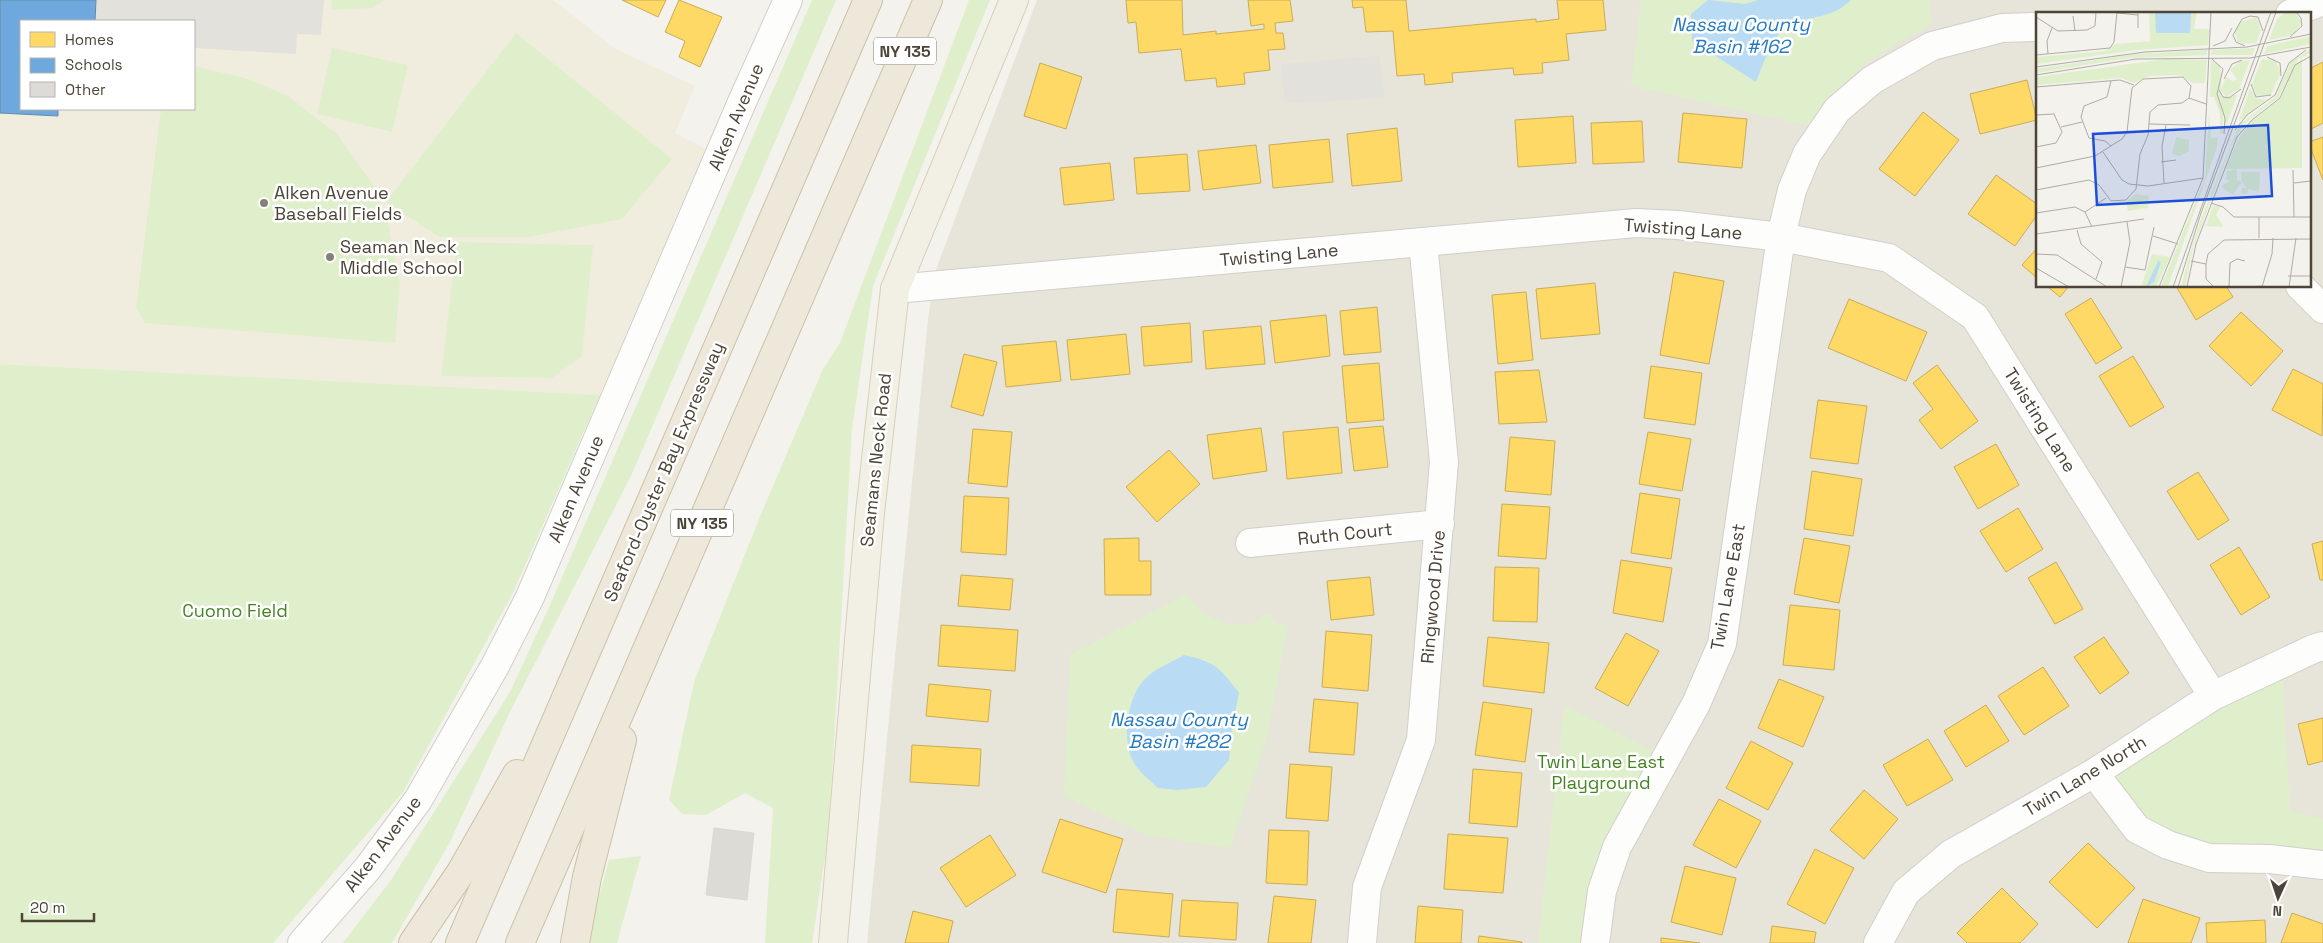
<svg xmlns="http://www.w3.org/2000/svg" width="2323" height="943" viewBox="0 0 2323 943" font-family="'Space Grotesk',sans-serif">
<style>
.residential{fill:#e7e4da;fill-rule:evenodd}
.education{fill:#f1edde;fill-rule:evenodd}
.green{fill:#dfefcb}
.parking{fill:#e2e1dc}
.water{fill:#badbf4}
.homes{fill:#ffd966;stroke:#c9ac58}
.schools{fill:#6fa8dc;stroke:#648aaa}
.building{fill:#dddbd5;stroke:#dbd9d2}
.lines{fill:none;stroke-linecap:round;stroke-linejoin:round}
.minor-casing{stroke:#d1cfca;stroke-width:30}
.major-casing{stroke:#d7cfb9;stroke-width:30}
.highway-casing{stroke:#cdc0a6;stroke-width:30}
.minor{stroke:#fdfdfc;stroke-width:28}
.major{stroke:#f2efe5;stroke-width:28}
.highway{stroke:#ede8da;stroke-width:28}
.poi-dot{fill:#868177;stroke:#fff;stroke-width:2}
.labels{text-anchor:middle;stroke-width:5;stroke-linejoin:round;paint-order:stroke}
.shield{fill:#fff;stroke:#817c73;stroke-width:1}
.shield-label{font-size:16px;font-weight:bold;fill:#4b4437}
.street-label{font-size:18px;fill:#4b4437;stroke:#fff}
.poi-label{font-size:18px;fill:#4b4437;stroke:#fff;text-anchor:start}
.park-label{font-size:18px;fill:#458323;stroke:#fff}
.water-label{font-size:19px;font-style:italic;fill:#257ac2;stroke:#fff}
.inset-road{fill:none;stroke:#b0aca4;stroke-width:1}
.view{fill:#1d4ed8;fill-opacity:0.15;stroke:#1d4ed8;stroke-width:2.5}
.inset-edge{fill:none;stroke:#4b4437;stroke-width:2.5}
</style>
<rect width="100%" height="100%" fill="#f3f2ed"/>
<path class="residential" d="M1037,0H2323V943H867L928,319L935,272ZM2037,14H2309V286H2037Z"/>
<path class="education" d="M0,0H553L616,49L695,86L675,133L708,150L600,395L0,364ZM21,21H194V109H21Z"/>
<g class="green">
<path d="M332,0H385L373,8L331,10Z"/>
<path d="M812,0H836L631,476L509,714L450,842L392,943H343L391,880L510,692L550,605Z"/>
<path d="M969,0H990L873,286L852,429L829,830L812,943H765L773,808L745,793L706,815L682,814L669,800L694,682L761,514L823,369L840,343Z"/>
<path d="M1641,0H1929L1932,24L1872,58L1837,90L1811,126L1631,86Z"/>
<path d="M516,33L672,159L622,219L529,237H439L386,202Z"/>
<path d="M332,48L408,65L392,132L317,114Z"/>
<path d="M194,66L245,78L288,96L337,134L372,183L388,223L400,284L395,343L145,323L136,308L161,109H194Z"/>
<path d="M457,242L593,245L582,356L552,378L441,376Z"/>
<path d="M0,364L600,395L512,595L403,792L273,943H0Z"/>
<path d="M1187,594L1202,613L1228,624H1252L1269,612L1276,624H1288L1267,737L1230,848L1149,836L1064,796L1070,655Z"/>
<path d="M2282,666L2290,811L2323,819V865L2169,843L2097,774Z"/>
<path d="M1564,705L1661,755L1588,943H1538Z"/>
<path d="M641,856L617,943H586L609,860Z"/>
</g>
<g class="parking">
<path d="M96,0H324L321,35L297,34L296,54L194,48V21H95Z"/>
<path d="M1379,56L1385,98L1285,103L1281,64Z"/>
</g>
<g class="water">
<path d="M1708,0L1745,4L1758,0H1851C1832,19 1812,15 1790,25C1773,33 1763,65 1756,82L1692,41L1691,14Z"/>
<path d="M1184,655C1216,662 1220,668 1239,693L1232,727L1229,760L1206,787L1178,790L1158,788C1150,780 1139,772 1134,763C1121,741 1127,701 1142,682C1153,669 1170,663 1184,655Z"/>
</g>
<g class="homes">
<path d="M622,0H666L658,17Z"/>
<path d="M679,0L722,17L700,67L679,57L685,41L665,32Z"/>
<path d="M1126,0H1182L1183,35L1216,31V34L1264,29V24L1251,26L1248,0H1290L1293,21L1275,23L1276,33H1283L1285,49L1268,50L1270,70L1244,73L1245,84L1217,87L1216,78L1185,81L1181,49L1139,53L1136,22L1128,23Z"/>
<path d="M1352,0H1406L1409,31L1536,19V22L1559,19L1557,0H1603L1606,30L1566,34L1569,60L1542,63L1543,73L1514,75L1513,68L1452,73L1453,82L1425,85L1424,74L1397,76L1393,31L1366,32L1363,7L1353,8Z"/>
<path d="M2323,62V123L2311,129L2309,125V69Z"/>
<path d="M1040,63L1082,77L1066,129L1024,116Z"/>
<path d="M2027,80L2037,120L1980,134L1970,94Z"/>
<path d="M1923,112L1959,140L1915,196L1879,169Z"/>
<path d="M1683,113L1747,119L1742,168L1678,162Z"/>
<path d="M1573,116L1576,163L1518,167L1515,120Z"/>
<path d="M1642,121L1644,162L1593,164L1591,123Z"/>
<path d="M1397,128L1402,181L1352,186L1347,134Z"/>
<path d="M2323,137V180L2309,144V142Z"/>
<path d="M1329,139L1333,182L1273,188L1269,145Z"/>
<path d="M1256,145L1261,183L1203,190L1198,151Z"/>
<path d="M1187,154L1190,191L1137,194L1134,158Z"/>
<path d="M1110,163L1114,200L1064,205L1060,168Z"/>
<path d="M1996,175L2037,204V215L2015,246L1968,214Z"/>
<path d="M2037,248V278L2022,265Z"/>
<path d="M1674,272L1724,281L1709,364L1660,355Z"/>
<path d="M1595,283L1600,334L1541,339L1536,289Z"/>
<path d="M2047,286H2069L2060,297Z"/>
<path d="M2176,286H2226L2233,297L2196,320Z"/>
<path d="M1526,292L1533,360L1498,364L1492,295Z"/>
<path d="M2091,298L2122,348L2096,364L2065,314Z"/>
<path d="M1849,299L1927,332L1906,381L1828,348Z"/>
<path d="M1377,307L1381,352L1344,355L1340,311Z"/>
<path d="M2241,312L2283,351L2251,386L2209,346Z"/>
<path d="M1326,315L1330,356L1275,363L1270,321Z"/>
<path d="M1190,323L1192,362L1144,366L1141,327Z"/>
<path d="M1261,326L1265,364L1206,369L1203,331Z"/>
<path d="M1126,334L1130,374L1071,380L1067,340Z"/>
<path d="M1056,341L1061,381L1006,387L1002,346Z"/>
<path d="M964,354L997,362L983,416L951,407Z"/>
<path d="M2133,356L2164,407L2130,427L2099,376Z"/>
<path d="M1379,363L1384,420L1347,423L1342,366Z"/>
<path d="M1937,365L1978,421L1941,449L1919,420L1933,409L1913,383Z"/>
<path d="M1651,366L1702,373L1695,425L1644,418Z"/>
<path d="M2293,369L2323,384L2322,436L2272,410Z"/>
<path d="M1539,370L1547,422L1499,424L1495,372Z"/>
<path d="M1818,400L1867,406L1858,464L1810,458Z"/>
<path d="M1383,426L1388,467L1354,471L1349,429Z"/>
<path d="M1338,427L1342,473L1287,479L1283,432Z"/>
<path d="M1261,428L1267,471L1213,479L1207,435Z"/>
<path d="M973,429L1012,432L1007,487L968,483Z"/>
<path d="M1648,432L1691,439L1682,491L1639,484Z"/>
<path d="M1510,437L1555,441L1551,495L1505,491Z"/>
<path d="M1996,444L2019,485L1978,509L1954,467Z"/>
<path d="M1169,450L1200,484L1157,522L1126,487Z"/>
<path d="M1812,471L1862,479L1853,536L1804,529Z"/>
<path d="M2198,472L2229,520L2198,540L2167,491Z"/>
<path d="M1640,493L1680,499L1671,559L1631,553Z"/>
<path d="M964,496L1009,498L1006,555L961,552Z"/>
<path d="M1502,504L1550,507L1546,559L1498,556Z"/>
<path d="M2018,508L2043,549L2006,572L1980,531Z"/>
<path d="M1139,538V561H1151V595H1105L1104,539Z"/>
<path d="M1804,538L1850,546L1839,603L1794,594Z"/>
<path d="M2323,541V580H2320L2312,544Z"/>
<path d="M2239,547L2270,597L2241,615L2210,565Z"/>
<path d="M1621,560L1672,568L1663,622L1613,613Z"/>
<path d="M2056,562L2083,609L2055,624L2028,578Z"/>
<path d="M1495,567L1539,568L1537,622L1493,621Z"/>
<path d="M961,575L1013,579L1010,610L958,606Z"/>
<path d="M1370,577L1374,615L1331,620L1327,581Z"/>
<path d="M1790,605L1840,610L1834,670L1783,665Z"/>
<path d="M941,625L1018,630L1015,671L938,666Z"/>
<path d="M1326,631L1372,635L1368,691L1322,687Z"/>
<path d="M1626,633L1659,651L1628,706L1595,688Z"/>
<path d="M1488,637L1549,643L1544,693L1483,686Z"/>
<path d="M2104,637L2129,673L2100,694L2074,657Z"/>
<path d="M2043,667L2069,706L2024,735L1998,696Z"/>
<path d="M1779,679L1824,697L1803,747L1758,728Z"/>
<path d="M929,684L991,690L988,722L926,716Z"/>
<path d="M1314,699L1358,703L1354,755L1309,752Z"/>
<path d="M1483,702L1532,709L1525,762L1475,755Z"/>
<path d="M1986,705L2009,741L1966,767L1944,731Z"/>
<path d="M2323,718V761L2308,765L2298,724Z"/>
<path d="M1928,739L1953,780L1907,806L1883,765Z"/>
<path d="M1751,741L1793,763L1768,810L1726,788Z"/>
<path d="M912,745L981,749L979,786L910,782Z"/>
<path d="M1290,764L1332,767L1328,821L1286,818Z"/>
<path d="M1473,769L1522,773L1517,827L1469,823Z"/>
<path d="M1864,790L1898,819L1864,859L1830,830Z"/>
<path d="M1719,799L1761,821L1736,868L1693,845Z"/>
<path d="M1060,819L1123,839L1106,893L1042,872Z"/>
<path d="M1269,830L1309,831L1307,885L1266,883Z"/>
<path d="M1448,834L1508,838L1503,893L1444,889Z"/>
<path d="M990,835L1016,875L966,907L940,868Z"/>
<path d="M2088,843L2135,888L2097,928L2049,882Z"/>
<path d="M1815,849L1854,868L1825,924L1787,904Z"/>
<path d="M1685,866L1736,878L1722,935L1671,922Z"/>
<path d="M2002,888L2038,924L2020,943H1967L1957,933Z"/>
<path d="M1117,889L1173,894L1169,937L1113,932Z"/>
<path d="M1274,896L1316,900L1311,943H1268Z"/>
<path d="M2143,899L2200,918L2191,943H2128Z"/>
<path d="M1182,900L1238,903L1236,940L1179,936Z"/>
<path d="M1418,906L1463,910L1461,943H1415Z"/>
<path d="M913,911L953,921L948,943H905Z"/>
<path d="M2292,913L2323,924V943H2281Z"/>
<path d="M2265,920L2266,943H2207L2206,923Z"/>
<path d="M1772,926L1816,932L1814,943H1770Z"/>
<path d="M1479,936L1522,942V943H1478Z"/>
<path d="M1661,938L1700,943H1661Z"/>
</g>
<path class="schools" d="M0,0H96L95,21H21V109H58V116L0,113Z"/>
<path class="building" d="M714,828L754,833L747,900L706,895Z"/>
<g class="lines">
<g class="minor-casing">
<g id="minor">
<path d="M2290,14L2323,1"/>
<path d="M2300,286L2323,309"/>
<path d="M895,289L1636,223L1678,225L1781,237L1889,258L1975,317L2213,696"/>
<path d="M1250,543L1440,524"/>
<path d="M2094,773L2137,829L2168,845L2209,858L2270,859L2323,865"/>
<path d="M302,943L368,868L418,800L495,666L530,597L742,102L788,0"/>
<path d="M1362,943L1367,887L1421,740L1444,462L1423,242"/>
<path d="M1595,943L1602,891L1617,847L1696,704L1722,644L1781,237L1792,190L1807,154L1837,110L1872,80L1932,46L2002,28L2037,27"/>
<path d="M1878,943L1906,892L1951,854L2094,773L2213,696L2313,649L2323,646"/>
</g>
</g>
<g class="major-casing">
<path id="major" d="M833,943L870,513L895,289L1014,0"/>
</g>
<g class="highway-casing">
<g id="highway">
<path d="M413,943L461,872L517,774"/>
<path d="M460,943L868,0"/>
<path d="M520,943L928,0"/>
<path d="M575,943L587,877L622,740"/>
</g>
</g>
<use href="#minor" class="minor"/>
<use href="#major" class="major"/>
<use href="#highway" class="highway"/>
</g>
<g class="poi-dot">
<circle cx="264" cy="203" r="5"/>
<circle cx="330" cy="257" r="5"/>
</g>
<g class="labels">
<g class="shield">
<rect x="874" y="37.5" width="62" height="27" rx="4"/>
<rect x="671" y="509.5" width="62" height="27" rx="4"/>
</g>
<g class="shield-label">
<text x="905" y="57">NY 135</text>
<text x="702" y="529">NY 135</text>
</g>
<g class="street-label">
<text transform="translate(736 117) rotate(-67)" y="6">Alken Avenue</text>
<text transform="translate(1683 229) rotate(4)" y="6">Twisting Lane</text>
<text transform="translate(1279 255) rotate(-5)" y="6">Twisting Lane</text>
<text transform="translate(2040 420) rotate(58)" y="6">Twisting Lane</text>
<text transform="translate(876 460) rotate(-84)" y="6">Seamans Neck Road</text>
<text transform="translate(664 472) rotate(-67)" y="6">Seaford-Oyster Bay Expressway</text>
<text transform="translate(576 489) rotate(-67)" y="6">Alken Avenue</text>
<text transform="translate(1345 534) rotate(-6)" y="6">Ruth Court</text>
<text transform="translate(1728 587) rotate(-80)" y="6">Twin Lane East</text>
<text transform="translate(1433 597) rotate(-85)" y="6">Ringwood Drive</text>
<text transform="translate(2085 776) rotate(-31)" y="6">Twin Lane North</text>
<text transform="translate(383 844) rotate(-53)" y="6">Alken Avenue</text>
</g>
<g class="poi-label">
<text x="274" y="199">Alken Avenue<tspan x="274" dy="21">Baseball Fields</tspan></text>
<text x="340" y="253">Seaman Neck<tspan x="340" dy="21">Middle School</tspan></text>
</g>
<g class="park-label">
<text x="235" y="617">Cuomo Field</text>
<text x="1601" y="768">Twin Lane East<tspan x="1601" dy="21">Playground</tspan></text>
</g>
<g class="water-label">
<text x="1741" y="31">Nassau County<tspan x="1741" dy="22">Basin #162</tspan></text>
<text x="1179" y="726">Nassau County<tspan x="1179" dy="22">Basin #282</tspan></text>
</g>
</g>
<g transform="translate(2036 12)">
<rect width="275" height="275" fill="#f3f2ed"/>
<path d="M113,0H161L158,17H174L172,33L101,38L0,52V45L69,39L80,32L114,29ZM250,0H258L266,10L257,23L233,28L241,7ZM221,5L225,19L220,31L207,32L201,29L199,19L204,10ZM275,24V32L228,42L231,34ZM219,36L216,43H175L176,38ZM275,37V41L262,47L243,85L209,111L195,134L157,236L149,275H145L154,242L163,213L187,151L203,113L238,86L255,50ZM171,38V43L93,46L0,61V57L99,42ZM130,47L171,48L169,71H156L145,63L114,64L98,71L86,66L0,73V65ZM226,47L239,48L245,60L235,83L221,84L216,72ZM266,47V156L189,157L203,126L216,109L245,86L259,53ZM175,48L184,53L187,102V121L184,122V102L178,85H174ZM214,48L203,77L190,85L185,78L190,65L197,69L201,67L194,58L204,49ZM214,76L221,87H231L203,109ZM184,82L186,85L201,83L190,115ZM173,100L175,126H182L181,135L132,275H125L169,166ZM140,125L153,128V139L144,144L136,142ZM201,157V168L206,170L205,160H224L223,180L212,177L211,182L205,181L206,176H211L206,170L197,183L185,175L194,168H190L191,159ZM99,182L113,184L112,196L92,199L90,190ZM177,194L184,195L180,203L187,213L185,215L170,214ZM116,242L134,245L120,275H105Z" fill="#dfefcb"/>
<path d="M119,0H155L154,21H120ZM122,249L125,250L118,270L110,275Z" fill="#badbf4"/>
<path class="inset-road" d="M102,0V16M81,1L102,3M37,4L39,19M0,5L22,19L51,18L59,14L60,0M254,25L266,14L265,6L260,0M177,34L189,29L196,16M209,34L200,30L197,23L206,7L214,4L222,5L227,19M12,42L11,29L16,16M0,43L74,36L78,30L81,0M231,45L244,51L245,64M176,47L187,57L181,82L189,106L188,122M0,55L109,40L211,35L275,22M0,63L100,47L214,46L275,35M188,67L196,52L206,48M75,69L71,85L48,94L45,105L53,126L69,129L75,134M215,72L220,85L235,83M0,75L84,68L98,73M183,78L187,85L193,86L205,77M153,86L170,92M0,103L18,102L26,120L20,131L0,135M113,112L154,113M25,115L46,110M199,118L211,103L239,83L253,51L270,38M67,140L86,168L93,172L112,174L167,166M125,150L140,148M0,156L59,144L86,127L91,120L96,76L107,67L147,65L155,74L153,86M257,158L258,205M128,171L126,134L130,113M258,171L275,169M0,178L53,168L63,173L75,189L90,188L100,177L104,142L112,123L114,100L122,93L146,91L153,86M175,191L187,195L198,205H275M49,200L70,186M0,201L39,195L49,200L56,215M41,218L45,232L66,250L60,267M0,222L108,207M117,224L142,232M223,226V205M0,242L21,243L71,275M155,249L170,252M89,255L109,258L118,215M0,256L33,275M252,264H275M85,275L94,230L91,210M123,275L167,166L175,0M137,275L235,0M142,275L165,201L240,0M151,275L160,232L201,125L216,108L244,86L259,53L275,44M178,275L170,267V252L172,242L188,228L275,227M193,275L194,251L201,247L209,249M211,275L226,274M226,275L236,242L237,226M253,275L260,226"/>
<path class="view" d="M232,113L236,184L61,193L57,122Z"/>
<rect width="275" height="275" class="inset-edge"/>
</g>
<rect x="20" y="20" width="175" height="90" fill="#ffffff" stroke="#b7b4af"/>
<rect x="30" y="32" width="25" height="15" fill="#ffd966" stroke="#b7b4af"/>
<text x="65" y="45" font-size="15" fill="#4b4437">Homes</text>
<rect x="30" y="58" width="25" height="15" fill="#6fa8dc" stroke="#b7b4af"/>
<text x="65" y="70" font-size="15" fill="#4b4437">Schools</text>
<rect x="30" y="82" width="25" height="15" fill="#dddbd5" stroke="#b7b4af"/>
<text x="65" y="95" font-size="15" fill="#4b4437">Other</text>
<g transform="translate(2278 898) rotate(183)" stroke="#ffffff" stroke-width="4" paint-order="stroke">
<path d="M0-4L9 19L0 12L-9 19Z" fill="#4b4437"/>
<text y="-8" font-size="14" font-weight="bold" text-anchor="middle" fill="#4b4437">N</text>
</g>
<path d="M22 913v8h72v-8" fill="none" stroke="#4b4437" stroke-width="2.5"/>
<text x="30" y="913" font-size="15" fill="#4b4437" stroke="#ffffff" stroke-width="4" paint-order="stroke">20 m</text>
</svg>
